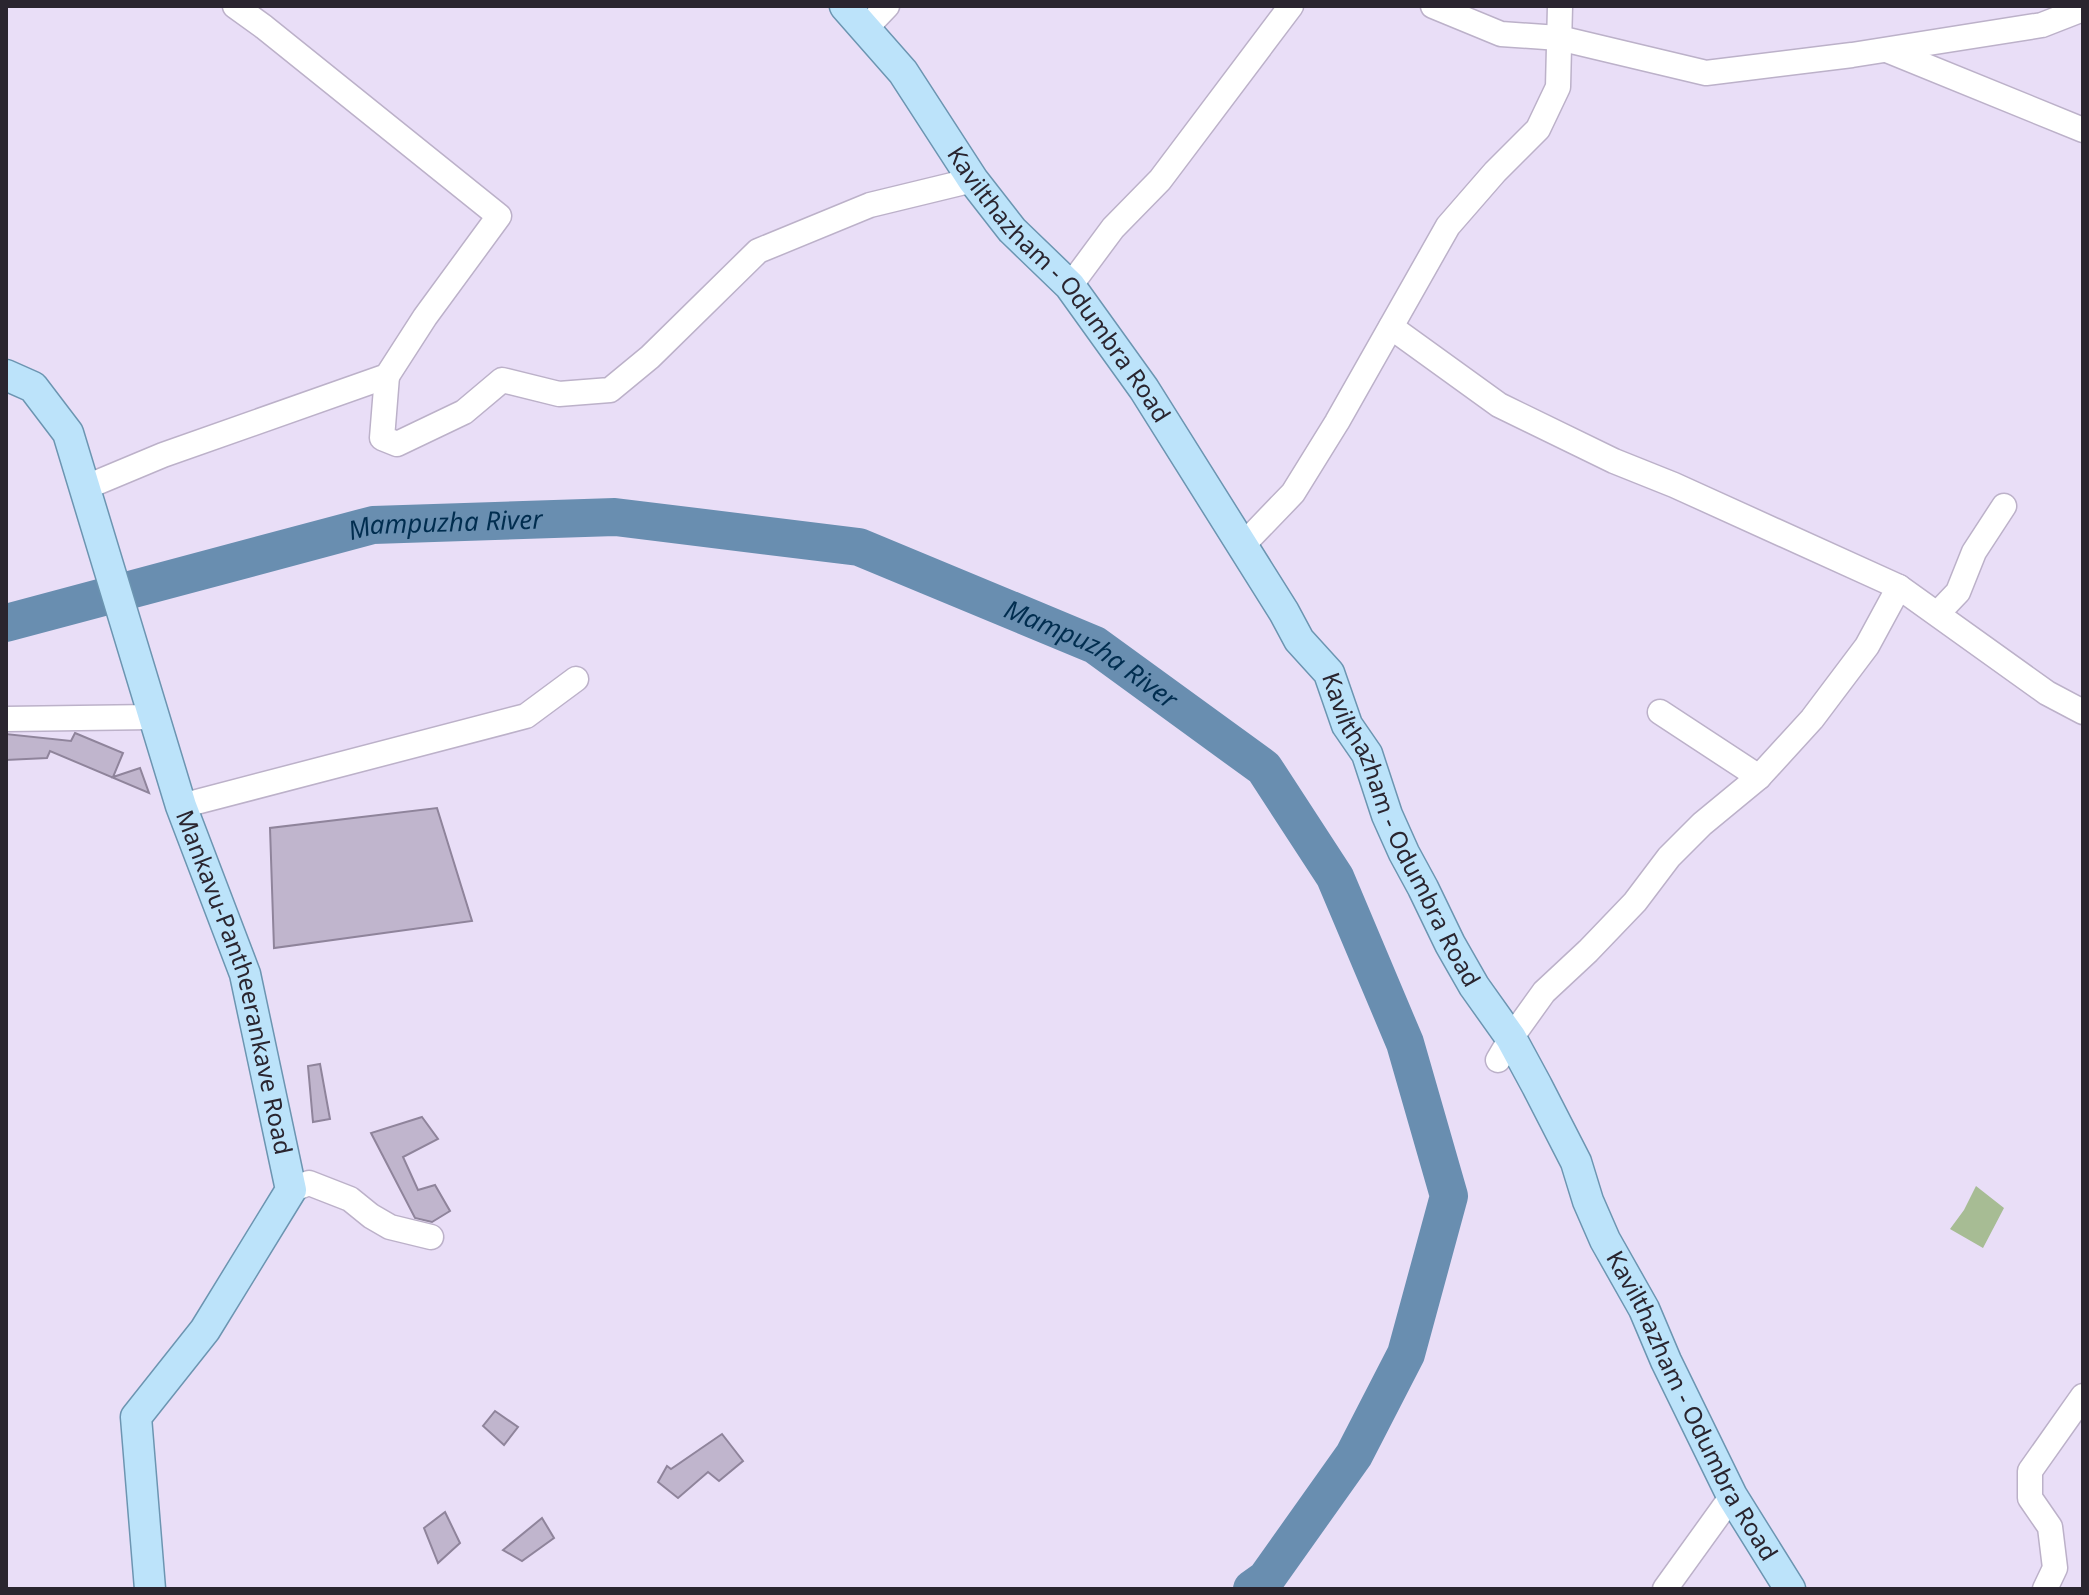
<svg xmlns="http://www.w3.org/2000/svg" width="2089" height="1595" viewBox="0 0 2089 1595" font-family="'Noto Sans',sans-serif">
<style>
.green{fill:#a7bc94}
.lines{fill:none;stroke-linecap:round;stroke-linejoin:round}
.river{stroke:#698eb0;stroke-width:38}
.building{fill:#c0b5cd;stroke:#8f849b;stroke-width:2}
.minor-casing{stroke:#bcb1c9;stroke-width:27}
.major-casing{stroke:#6c95b1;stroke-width:33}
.minor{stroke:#fff;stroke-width:24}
.major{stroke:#bce3fa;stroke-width:30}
.labels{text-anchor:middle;stroke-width:6;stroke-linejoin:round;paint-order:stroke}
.street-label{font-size:24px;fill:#2a252f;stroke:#f4edfd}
.water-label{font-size:26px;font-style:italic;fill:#002d4f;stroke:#f4edfd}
</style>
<rect width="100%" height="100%" fill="#e9def7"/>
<path class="green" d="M1976,1186L2004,1208L1983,1248L1950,1229L1964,1210Z"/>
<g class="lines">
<path class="river" id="s1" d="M6,623L373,525L615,517L859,547L1095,645L1264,768L1335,877L1405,1043L1449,1196L1406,1354L1354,1455L1266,1579L1252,1589"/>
</g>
<g class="building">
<path d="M75,733L123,753L113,777L140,768L149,793L50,751L47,758L6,760V734L71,741Z"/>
<path d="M437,808L472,921L274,948L270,828Z"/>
<path d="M320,1064L330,1119L313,1122L308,1066Z"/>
<path d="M422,1117L438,1139L403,1157L418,1190L435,1185L450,1211L432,1222L415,1218L371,1133Z"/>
<path d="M495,1411L518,1427L504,1445L483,1426Z"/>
<path d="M722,1434L743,1461L719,1481L708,1472L678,1498L658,1482L667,1466L671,1469Z"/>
<path d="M445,1512L460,1543L438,1563L424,1528Z"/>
<path d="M542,1518L554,1538L522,1561L503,1550Z"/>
</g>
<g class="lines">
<g class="minor-casing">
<g id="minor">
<path d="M1433,6L1501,34L1559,38L1706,73L1852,55L2042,25L2083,9"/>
<path d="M866,28L887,6"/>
<path d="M1889,51L2083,130"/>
<path d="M1070,286L1113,228L1160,180L1291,6"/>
<path d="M1391,327L1499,405L1614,461L1674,485L1899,587L2047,693L2083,712"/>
<path d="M387,376L382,438L397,444L464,412L502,380L559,394L610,390L650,357L758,251L870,205L973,180"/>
<path d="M84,488L163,455L387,376L425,317L499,216L264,27L235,6"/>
<path d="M1241,547L1293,493L1337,422L1448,226L1495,172L1538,129L1558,87L1560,6"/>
<path d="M1938,613L1958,592L1974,552L2004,506"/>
<path d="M1660,712L1759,777"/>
<path d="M6,719L153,717"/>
<path d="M181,806L526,716L576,679"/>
<path d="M1498,1060L1511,1038L1544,992L1588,951L1635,902L1669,857L1702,824L1759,777L1812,719L1867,646L1899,587"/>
<path d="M291,1190L309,1183L350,1199L371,1216L390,1227L431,1237"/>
<path d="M1665,1589L1732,1496"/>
<path d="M2045,1589L2055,1568L2050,1527L2030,1498V1471L2083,1396"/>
</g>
</g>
<g class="major-casing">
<g id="major">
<path id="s2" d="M845,6L903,72L973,180L1012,230L1070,286L1144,389L1284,612L1299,640L1329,673L1347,725L1367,754L1387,815L1404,853L1423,888L1450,944L1474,986L1511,1038L1537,1086L1576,1162L1588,1201L1605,1240L1644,1309L1666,1361L1732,1496L1790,1589"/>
<path id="s3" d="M6,375L33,387L68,433L181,806L245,974L291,1190L205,1330L136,1417L150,1589"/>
</g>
</g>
<use href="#minor" class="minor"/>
<use href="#major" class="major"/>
</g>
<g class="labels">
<g class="street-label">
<text dy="8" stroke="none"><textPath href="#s2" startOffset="352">Kavilthazham - Odumbra Road</textPath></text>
<text dy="8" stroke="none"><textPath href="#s2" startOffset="1000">Kavilthazham - Odumbra Road</textPath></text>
<text dy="8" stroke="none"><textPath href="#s3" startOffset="662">Mankavu-Pantheerankave Road</textPath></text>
<text dy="8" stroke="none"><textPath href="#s2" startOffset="1648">Kavilthazham - Odumbra Road</textPath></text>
</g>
<g class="water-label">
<text dy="9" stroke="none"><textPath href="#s1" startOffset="452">Mampuzha River</textPath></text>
<text dy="9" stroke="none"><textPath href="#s1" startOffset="1124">Mampuzha River</textPath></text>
</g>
</g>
<rect width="2089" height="1595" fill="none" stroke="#2a252f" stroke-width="16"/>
</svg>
